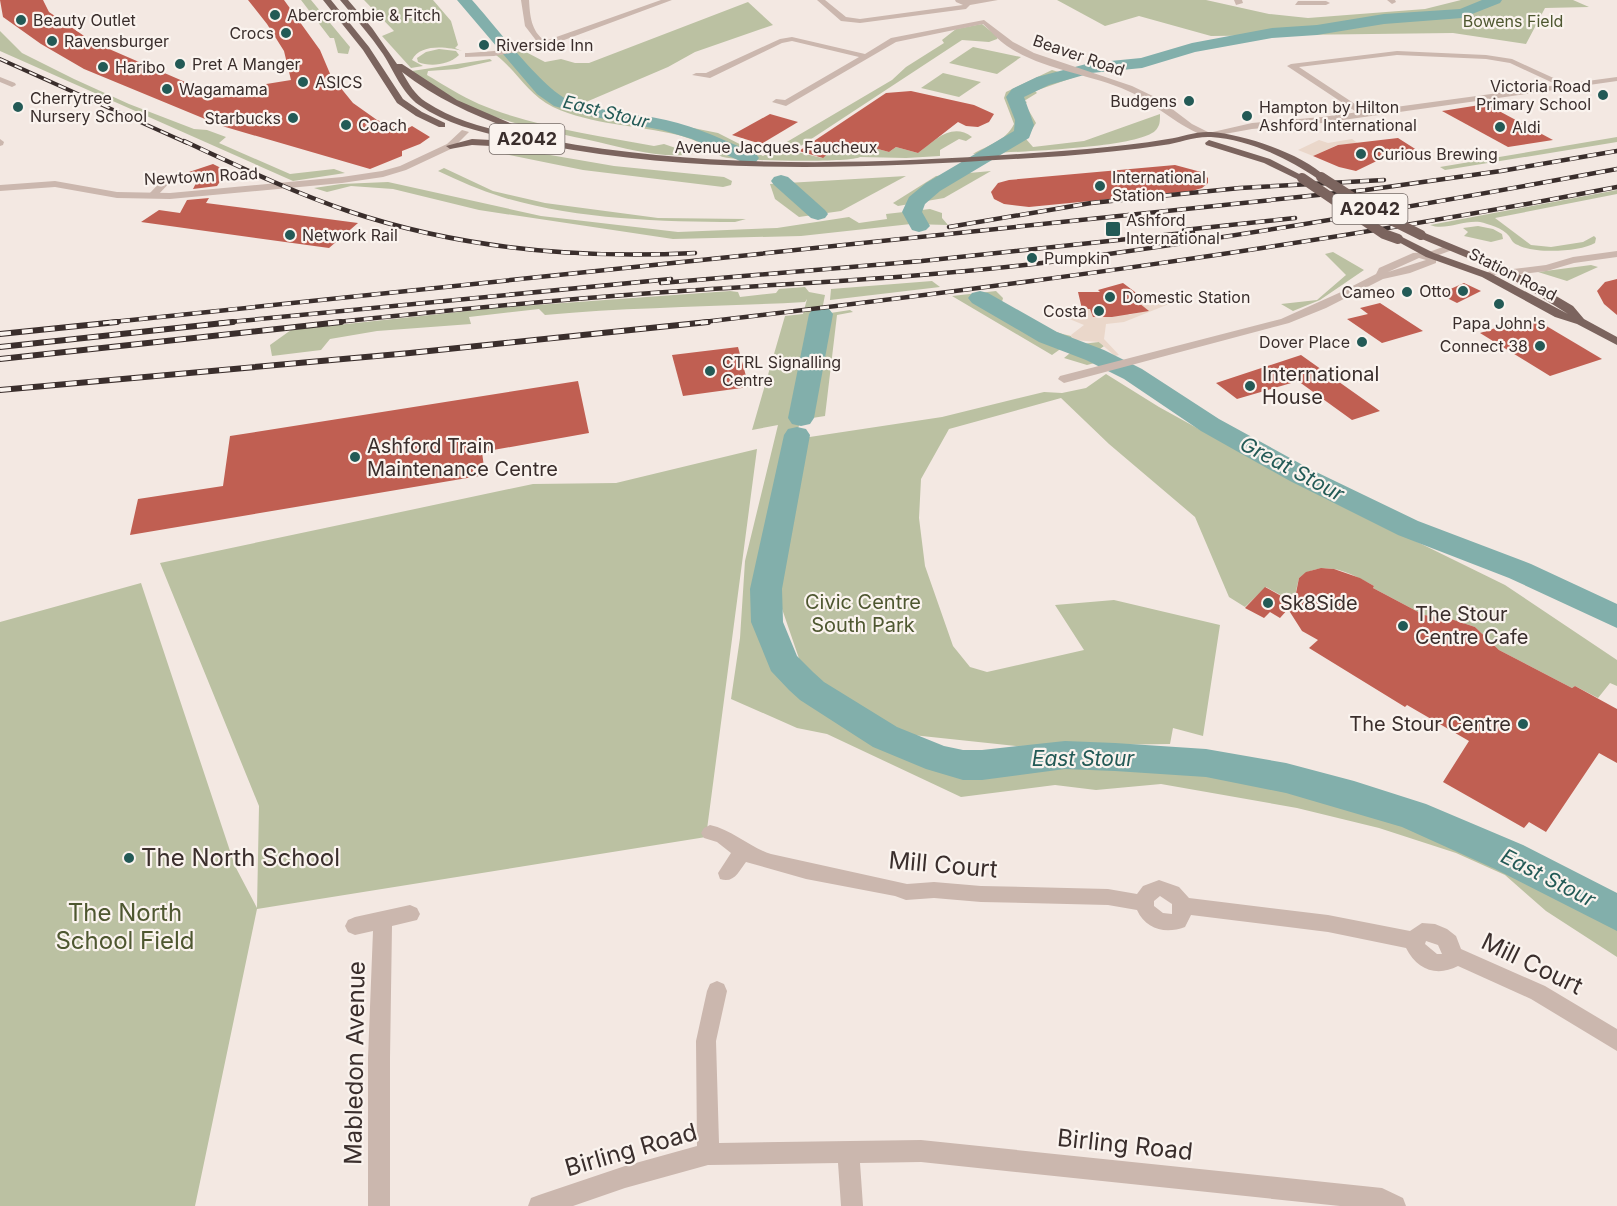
<svg xmlns="http://www.w3.org/2000/svg" width="1617" height="1206" viewBox="0 0 1617 1206" font-family="Inter,sans-serif">
<style>
.green{fill:#bbc1a2}
.plaza{fill:#ead7ca}
.lines{fill:none;stroke-linecap:round;stroke-linejoin:round}
.stream{stroke:#82afab;stroke-width:3}
.river{fill:#82afab;fill-rule:evenodd}
.building{fill:#c05f52}
.minor{fill:#cbb7ae;fill-rule:evenodd}
.tertiary{fill:#cbb7ae;fill-rule:evenodd}
.primary{fill:#7b645e;fill-rule:evenodd}
.rail-far2-casing{stroke:#3a2e2c;stroke-width:4}
.rail-far1-casing{stroke:#3a2e2c;stroke-width:4.5}
.rail-casing{stroke:#3a2e2c;stroke-width:6}
.rail-far2{stroke:#faf3ee;stroke-width:2;stroke-dasharray:8;stroke-linecap:butt}
.rail-far1{stroke:#faf3ee;stroke-width:3;stroke-dasharray:9;stroke-linecap:butt}
.rail{stroke:#faf3ee;stroke-width:4;stroke-dasharray:11;stroke-linecap:butt}
.primary-bridge{stroke:#7b645e;stroke-width:10}
.poi-dot{fill:#235a56;stroke:#faf3ee;stroke-width:2}
.labels{text-anchor:middle;stroke-width:4.5;stroke-linejoin:round;paint-order:stroke}
.far-poi-label{font-size:16px;fill:#3a2e2c;stroke:#faf3ee;text-anchor:start}
.far-park-label{font-size:16px;fill:#4e5730;stroke:#faf3ee}
.far-street-label{font-size:16px;fill:#3a2e2c;stroke:#faf3ee}
.far-water-label{font-size:18px;font-style:italic;fill:#235a56;stroke:#faf3ee}
.shield{fill:#faf3ee;stroke:#746966;stroke-width:1.5}
.shield-label{font-size:18px;font-weight:bold;fill:#3a2e2c}
.poi-label{font-size:20px;fill:#3a2e2c;stroke:#faf3ee;text-anchor:start}
.park-label{font-size:20px;fill:#4e5730;stroke:#faf3ee}
.water-label{font-size:21px;font-style:italic;fill:#235a56;stroke:#faf3ee}
.near-poi-label{font-size:24px;fill:#3a2e2c;stroke:#faf3ee;text-anchor:start}
.near-street-label{font-size:24px;fill:#3a2e2c;stroke:#faf3ee}
.near-park-label{font-size:24px;fill:#4e5730;stroke:#faf3ee}
</style>
<rect width="100%" height="100%" fill="#f3e8e2"/>
<g class="green">
<path d="M301,0H311L350,47L348,54L338,53L334,38H330Z"/>
<path d="M364,0H433L451,21L458,45L455,48L462,51C449,47 420,43 412,60L423,66L411,68L382,36L394,31Z"/>
<path d="M1057,0H1206L1269,14L1308,18L1425,9L1461,0H1573L1589,7L1545,8L1526,44L1453,33L1211,36L1139,16L1105,26Z"/>
<path d="M748,2L773,25L695,52L668,67L579,105L718,133L763,156L892,80L906,67L944,43L942,40L956,29L982,24L998,37L997,39L989,42L962,40L793,151L822,158L833,149L855,155L867,146L889,152L896,147L918,153C935,140 952,122 972,137L966,141L959,139L940,150V156L906,158L860,157C851,163 738,161 723,157C719,156 715,152 712,150C702,143 690,138 678,135C637,125 592,125 553,107C528,95 517,71 496,55L524,51L545,62L561,59L575,63H589Z"/>
<path d="M0,31L22,53L74,79L129,104L194,129L207,130L226,137L219,143L290,174L334,169L345,173L293,181L0,51Z"/>
<path d="M973,47L1021,57L997,74L949,63Z"/>
<path d="M439,49L456,51L459,55C449,65 430,67 418,62L417,58L426,52Z"/>
<path d="M490,59L492,61L457,69L428,71L427,75C444,85 461,96 479,104C534,127 596,135 654,146L664,144L693,154C662,159 628,149 598,142C534,128 465,117 413,74L412,71Z"/>
<path d="M1052,70L1075,77L1035,91L1037,93L1024,101L1027,102L1025,104L1036,123L1026,139L1033,147L1084,141L1160,114C1160,122 1160,126 1155,131C1135,149 1005,152 973,154C988,145 1006,141 1014,124L1004,98L1006,92Z"/>
<path d="M943,73L981,82L959,97L921,88Z"/>
<path d="M1617,137V142L1445,170L1440,167Z"/>
<path d="M498,146L614,166L724,177L732,181L731,185L723,187L583,170L490,151Z"/>
<path d="M444,168L493,191L545,203L658,218L746,219L735,222C661,222 573,219 502,197C480,190 459,181 438,171Z"/>
<path d="M991,171L944,198L898,206L893,203L936,176Z"/>
<path d="M906,176L841,211L799,217L775,199L770,184Z"/>
<path d="M388,182L541,216L678,232L777,228L849,217L859,223L887,219L886,214L930,209L942,213V218L948,225L911,224L801,236L673,239L479,210L393,189L351,186L327,192L314,188L341,184Z"/>
<path d="M1617,190V194L1495,218L1531,245L1551,247L1583,242L1594,236L1596,238L1595,243C1580,252 1534,254 1518,245C1512,243 1512,240 1509,236C1503,228 1488,224 1480,222C1463,220 1445,231 1430,225Z"/>
<path d="M1478,226L1493,229L1502,234L1503,239L1491,242L1464,236L1468,232L1463,228Z"/>
<path d="M1333,252L1364,270L1320,300L1293,311L1281,304L1317,300L1346,275L1325,254Z"/>
<path d="M1591,265L1598,267L1567,281L1538,272Z"/>
<path d="M932,281L940,287L830,300L831,289Z"/>
<path d="M805,287L809,292L825,295L797,435L767,621L792,672L885,737L982,765L1065,755L1163,761L1286,778L1445,829L1617,914V957L1546,911L1505,875L1456,853L1379,828L1297,808L1161,784L1096,790L1055,785L961,797L827,734L797,728L731,699L740,638L745,561L778,425L752,430L785,316L803,314L807,299L805,302C718,307 631,307 545,315L539,309L469,317L471,324L377,331L330,339L321,350L272,356L270,345L291,330L495,308L730,291L738,292L740,297L776,293L779,289Z"/>
<path d="M996,291L1003,298L1002,302C1023,316 1046,331 1071,336L1073,340L1052,355L952,296Z"/>
<path d="M850,310L853,312L837,315L825,416L806,419L824,314Z"/>
<path d="M1099,342L1104,346L1100,349L1107,356L1111,354L1114,358L1087,365L1064,358L1081,344Z"/>
<path d="M1106,374L1159,407L1291,480L1505,585L1617,660V686L1610,683L1598,698L1575,686L1572,688L1499,650L1475,627L1451,619L1424,615L1373,588L1374,586C1351,573 1323,558 1299,578L1296,591L1303,607L1266,587L1245,607L1229,597L1195,517L1109,444L1061,398L949,429L921,479L919,518L925,566L953,646L970,667L987,672L1084,650L1055,605L1114,600L1220,625L1203,736L1173,728L1170,744L1016,746L903,734L851,710L804,673L780,603L787,529L803,438L942,417L1044,392L1062,393L1086,388Z"/>
<path d="M757,449L706,837L257,909L195,1206H0V622L141,583L235,866L257,908L259,806L160,563L533,484L616,483Z"/>
</g>
<g class="plaza">
<path d="M1352,139L1359,144L1337,145L1313,156L1298,150L1319,140L1328,143Z"/>
<path d="M1164,292L1185,300L1169,304L1124,322L1106,324L1104,339L1119,355L1115,356L1099,342L1073,340L1071,335L1084,325L1067,318L1082,309H1090L1094,317H1112L1127,313L1129,315L1147,310L1139,303L1162,298Z"/>
</g>
<g class="lines">
<path class="stream" d="M1488,1H1492"/>
<g class="river">
<path d="M457,0H472C493,23 542,88 567,99C598,112 634,113 666,120C698,127 726,141 756,154L759,158L756,162H742L692,139L662,130L590,116L554,106L537,94Z"/>
<path d="M1482,0H1502L1500,3L1462,18L1384,24L1317,35L1272,38L1195,52L1142,68L1091,73L1049,85L1024,97L1034,125L1029,138L940,191L925,204L922,212L930,226L926,230L919,232L912,230L902,212L909,197L926,183L1014,131L1015,120L1006,97L1012,89L1037,77L1090,63L1141,58L1192,43L1272,28L1317,25L1384,14L1460,9Z"/>
<path d="M781,175L788,177L825,210L828,214L825,218L818,220L811,218L774,185L771,181L774,177Z"/>
<path d="M980,291L988,293L1057,332L1104,350L1142,369L1219,419L1310,469L1418,521L1531,564L1617,604V628L1509,578L1398,535L1290,481L1201,431L1124,379L1086,360L1039,342L972,303L968,298L972,293Z"/>
<path d="M821,307L829,309L833,314L814,418L810,424L801,426L792,424L788,418L809,314L813,309Z"/>
<path d="M797,427L806,429L810,435L782,589L783,622L797,656L813,672L824,682L897,727L944,746L963,750H982L1065,741L1115,743L1206,749L1286,763L1354,781L1426,804L1523,845L1617,893V931L1495,869L1402,827L1286,793L1206,777L1115,771L1065,769L982,780H963L926,769L873,747L800,700L789,690L771,671L751,622L750,589L784,435L788,429Z"/>
</g>
</g>
<g class="building">
<path d="M0,0H43L49,12L93,42L222,98L254,86L291,80L284,51L267,24L248,0H284L320,50L331,76L353,103L377,120L405,130L412,126L430,137L420,144L402,151V156L370,169L222,126L84,69L41,44L3,17Z"/>
<path d="M911,91L974,105L994,114L989,122L978,127L966,126L958,122L918,153L896,147L889,152L867,146L856,155L833,149L823,158L799,151L886,93Z"/>
<path d="M1486,104L1553,140L1508,147L1442,111Z"/>
<path d="M770,114L798,122L761,144L732,135Z"/>
<path d="M1398,138L1420,152L1385,157L1356,171L1339,167L1313,156L1338,145Z"/>
<path d="M213,164L227,171L217,186L193,189L199,177L189,172Z"/>
<path d="M1175,165L1201,172L1208,178V183L1202,188L1192,191L1029,207L1004,204L994,199L991,192L998,183L1009,180Z"/>
<path d="M209,198L206,203L358,223L329,248L141,222L159,210L180,213L187,200Z"/>
<path d="M1617,279V315L1604,304L1597,291L1605,282Z"/>
<path d="M1123,283L1147,301L1139,303L1149,311L1112,317H1093L1090,309H1082L1078,292H1100L1098,290Z"/>
<path d="M1464,283L1481,291L1457,303L1439,294Z"/>
<path d="M1380,303L1423,331L1382,343L1347,319L1368,314L1360,308Z"/>
<path d="M1527,318L1538,321L1602,359L1550,376L1480,333Z"/>
<path d="M738,347L749,387L683,396L672,355Z"/>
<path d="M1301,355L1380,411L1352,420L1298,381L1237,399L1216,383Z"/>
<path d="M578,381L589,433L482,452L485,475L130,535L138,499L223,486L230,436Z"/>
<path d="M1321,568L1334,569L1360,578L1374,586L1373,588L1424,615L1451,619L1475,627L1499,650L1572,688L1575,686L1617,709V763L1599,753L1546,832L1529,822L1524,828L1443,782L1469,741L1407,705L1405,707L1309,648L1318,640L1302,631L1288,609L1280,618L1270,612L1264,618L1245,608L1265,587L1294,603L1299,578L1306,572Z"/>
</g>
<g class="lines">
<g class="minor">
<path d="M521,0H529C530,16 531,31 545,41L661,0H672L548,46L494,56L465,57V53H468L494,51L538,43L525,26Z"/>
<path d="M817,0H825L846,17L860,19L963,5L956,2L955,0H998L970,5L966,9L860,23L841,21Z"/>
<path d="M1234,0H1242L1243,3L1236,5Z"/>
<path d="M1387,0H1395L1396,2L1392,4Z"/>
<path d="M1298,1H1326L1330,3L1326,5H1295Z"/>
<path d="M984,20L1013,42L1034,53L1132,86L1159,99L1192,124L1212,134L1208,137C1179,128 1157,104 1128,91C1090,74 1042,70 1007,46C998,40 991,31 983,24L896,42L786,106L772,102L776,99L785,100L859,57L792,41L782,43L710,78L692,75L696,73H706L780,39L792,37L865,54L891,38Z"/>
<path d="M1397,51L1486,55L1512,59L1571,86L1564,88L1510,63L1486,59L1397,55L1299,67L1367,112V116L1364,117L1287,66L1291,64Z"/>
<path d="M0,77L15,83L16,85L12,87L0,82Z"/>
<path d="M0,139L4,142L3,145L0,146Z"/>
<path d="M167,175L175,177L156,197H150V193Z"/>
<path d="M1451,244L1456,247L1455,249L1436,256V263L1410,273L1383,279L1326,308L1289,323L1064,383L1058,379L1060,376L1281,319L1341,292L1376,274L1379,268L1413,253L1429,252ZM1419,258L1426,260L1388,272Z"/>
<path d="M1617,251V257L1574,263L1547,271L1513,275L1503,272L1486,278L1481,275L1503,266L1513,269L1546,265L1573,257Z"/>
<path d="M710,825C733,830 749,847 771,854L907,884L934,882L981,886L1108,889L1137,894L1143,886L1159,880L1179,887L1189,898L1328,915L1410,931L1422,923L1435,924L1447,929L1456,936L1461,949L1545,986L1617,1029V1051L1531,999L1458,966C1437,977 1417,970 1406,948L1328,932L1191,915L1185,927C1166,934 1146,930 1137,910L1108,905L981,902L934,898L906,900L895,896L806,879L746,862C739,871 734,884 720,879L718,873L731,853L717,842L704,838L701,833L704,828ZM1160,896L1172,904V914L1163,913L1154,906V901ZM1426,941L1438,945L1442,954H1437L1425,944Z"/>
<path d="M410,905L417,908L420,914L417,920L392,926L390,1058V1206H368V1058L373,931L355,935L348,932L345,926L348,920L355,917Z"/>
<path d="M717,981L724,984L727,991L716,1041L719,1143L921,1140L1382,1188L1403,1198L1406,1206H1340L921,1162L860,1163L863,1206H841L838,1163L708,1165L625,1188L573,1206H528L531,1198L539,1195L625,1166L697,1146L696,1041L707,991L710,984Z"/>
</g>
<g class="tertiary">
<path d="M1617,77V81L1322,123L1252,129L1208,137L1204,134L1252,123L1322,117Z"/>
<path d="M462,130L469,132L453,148L406,170L383,177L342,183L170,199L117,198L55,187L0,191V185L55,181L117,192L170,193L342,177L382,171L400,166L447,144Z"/>
</g>
<g class="primary">
<path d="M323,0H331L369,47L403,99L422,112L445,123V127H439L416,116L397,103L363,50Z"/>
<path d="M340,0H348L372,28L397,64H402L457,100L519,127L512,129C472,115 436,98 402,72C409,84 415,95 426,102C462,126 508,133 549,140C727,173 908,163 1087,149C1114,146 1141,144 1168,139C1182,137 1196,131 1211,132C1243,134 1303,154 1326,177L1318,179C1288,158 1247,139 1211,137C1195,136 1179,143 1164,145C1131,150 1098,153 1064,156C888,167 720,178 544,145C503,137 455,130 419,105C402,93 394,71 383,54C370,35 355,18 340,0Z"/>
<path d="M472,139L510,141L514,144L510,147L472,145L450,149L446,146Z"/>
<path d="M1209,140L1270,159L1307,178L1299,180L1264,163L1206,145L1205,143Z"/>
<path d="M1417,233H1425L1507,267L1573,306L1584,319L1617,337V345L1577,324L1555,317L1482,277L1426,257L1393,239L1402,237L1434,253L1490,273L1568,314L1499,271L1417,237Z"/>
</g>
<g class="rail-far2-casing">
<path id="rail-far2" d="M0,59L187,143"/>
</g>
<g class="rail-far1-casing">
<g id="rail-far1">
<path d="M184,141C238,166 292,192 348,211C461,249 577,259 695,253"/>
<path d="M949,227L1091,203L1240,188L1384,180"/>
<path d="M1184,230L1295,218"/>
<path d="M661,283L922,261L1193,232"/>
<path d="M103,323L1366,190L1501,171L1617,151"/>
<path d="M219,323L671,279"/>
<path d="M328,323C440,311 553,300 666,292C794,283 922,278 1050,262C1240,237 1429,204 1617,169"/>
<path d="M695,323C1003,287 1312,246 1617,187"/>
</g>
</g>
<g class="rail-casing">
<g id="rail">
<path d="M0,334L117,322"/>
<path d="M0,347L233,322"/>
<path d="M0,359L341,322"/>
<path d="M0,390L410,353L708,322"/>
</g>
</g>
<use href="#rail-far2" class="rail-far2"/>
<use href="#rail-far1" class="rail-far1"/>
<use href="#rail" class="rail"/>
<g class="primary-bridge">
<path d="M1321,177L1375,212L1421,235"/>
<path d="M1302,178L1384,234L1398,239"/>
</g>
</g>
<g class="poi-dot">
<circle cx="275" cy="15" r="6"/>
<circle cx="21" cy="20" r="6"/>
<circle cx="286" cy="33" r="6"/>
<circle cx="52" cy="41" r="6"/>
<circle cx="484" cy="45" r="6"/>
<circle cx="180" cy="64" r="6"/>
<circle cx="103" cy="67" r="6"/>
<circle cx="303" cy="82" r="6"/>
<circle cx="167" cy="89" r="6"/>
<circle cx="1603" cy="95" r="6"/>
<circle cx="1189" cy="101" r="6"/>
<circle cx="18" cy="107" r="6"/>
<circle cx="1247" cy="116" r="6"/>
<circle cx="293" cy="118" r="6"/>
<circle cx="346" cy="125" r="6"/>
<circle cx="1500" cy="127" r="6"/>
<circle cx="1361" cy="154" r="6"/>
<circle cx="1100" cy="186" r="6"/>
<rect x="1105" y="221" width="16" height="16" rx="3"/>
<circle cx="290" cy="235" r="6"/>
<circle cx="1032" cy="258" r="6"/>
<circle cx="1463" cy="291" r="6"/>
<circle cx="1407" cy="292" r="6"/>
<circle cx="1110" cy="297" r="6"/>
<circle cx="1499" cy="304" r="6"/>
<circle cx="1099" cy="311" r="6"/>
<circle cx="1362" cy="342" r="6"/>
<circle cx="1540" cy="346" r="6"/>
<circle cx="710" cy="371" r="6"/>
<circle cx="1250" cy="386" r="6"/>
<circle cx="355" cy="457" r="6"/>
<circle cx="1268" cy="603" r="6"/>
<circle cx="1403" cy="626" r="6"/>
<circle cx="1523" cy="724" r="6"/>
<circle cx="129" cy="858" r="6"/>
</g>
<g class="labels">
<g class="far-poi-label">
<text x="287" y="21">Abercrombie &amp; Fitch</text>
<text x="33" y="26">Beauty Outlet</text>
<text x="274" y="39" text-anchor="end">Crocs</text>
<text x="64" y="47">Ravensburger</text>
<text x="496" y="51">Riverside Inn</text>
<text x="192" y="70">Pret A Manger</text>
<text x="115" y="73">Haribo</text>
<text x="315" y="88">ASICS</text>
<text x="1591" y="92" text-anchor="end">Victoria Road<tspan x="1591" dy="18">Primary School</tspan></text>
<text x="179" y="95">Wagamama</text>
<text x="30" y="104">Cherrytree<tspan x="30" dy="18">Nursery School</tspan></text>
<text x="1177" y="107" text-anchor="end">Budgens</text>
<text x="1259" y="113">Hampton by Hilton<tspan x="1259" dy="18">Ashford International</tspan></text>
<text x="281" y="124" text-anchor="end">Starbucks</text>
<text x="358" y="131">Coach</text>
<text x="1512" y="133">Aldi</text>
<text x="1373" y="160">Curious Brewing</text>
<text x="1112" y="183">International<tspan x="1112" dy="18">Station</tspan></text>
<text x="1126" y="226">Ashford<tspan x="1126" dy="18">International</tspan></text>
<text x="302" y="241">Network Rail</text>
<text x="1044" y="264">Pumpkin</text>
<text x="1451" y="297" text-anchor="end">Otto</text>
<text x="1395" y="298" text-anchor="end">Cameo</text>
<text x="1122" y="303">Domestic Station</text>
<text x="1087" y="317" text-anchor="end">Costa</text>
<text x="1499" y="329" text-anchor="middle">Papa John's</text>
<text x="1350" y="348" text-anchor="end">Dover Place</text>
<text x="1528" y="352" text-anchor="end">Connect 38</text>
<text x="722" y="368">CTRL Signalling<tspan x="722" dy="18">Centre</tspan></text>
</g>
<g class="far-park-label">
<text x="1513" y="27">Bowens Field</text>
</g>
<g class="far-street-label">
<text transform="translate(1079 55) rotate(19)" y="6">Beaver Road</text>
<text x="776" y="153">Avenue Jacques Faucheux</text>
<text transform="translate(201 176) rotate(-3)" y="6">Newtown Road</text>
<text transform="translate(1513 274) rotate(27)" y="6">Station Road</text>
</g>
<g class="far-water-label">
<text transform="translate(606 112) rotate(14)" y="6">East Stour</text>
</g>
<g class="shield">
<rect x="489.5" y="124" width="75" height="30" rx="4.5"/>
<rect x="1332.5" y="194" width="75" height="30" rx="4.5"/>
</g>
<g class="shield-label">
<text x="527" y="145">A2042</text>
<text x="1370" y="215">A2042</text>
</g>
<g class="poi-label">
<text x="1262" y="381">International<tspan x="1262" dy="23">House</tspan></text>
<text x="367" y="453">Ashford Train<tspan x="367" dy="23">Maintenance Centre</tspan></text>
<text x="1280" y="610">Sk8Side</text>
<text x="1415" y="621">The Stour<tspan x="1415" dy="23">Centre Cafe</tspan></text>
<text x="1511" y="731" text-anchor="end">The Stour Centre</text>
</g>
<g class="park-label">
<text x="863" y="609">Civic Centre<tspan x="863" dy="23">South Park</tspan></text>
</g>
<g class="water-label">
<text transform="translate(1292 469) rotate(28)" y="7">Great Stour</text>
<text x="1083" y="766">East Stour</text>
<text transform="translate(1548 878) rotate(27)" y="7">East Stour</text>
</g>
<g class="near-poi-label">
<text x="141" y="866">The North School</text>
</g>
<g class="near-street-label">
<text transform="translate(943 865) rotate(5)" y="8">Mill Court</text>
<text transform="translate(1532 964) rotate(26)" y="8">Mill Court</text>
<text transform="translate(355 1063) rotate(-89)" y="8">Mabledon Avenue</text>
<text transform="translate(1125 1145) rotate(6)" y="8">Birling Road</text>
<text transform="translate(631 1150) rotate(-16)" y="8">Birling Road</text>
</g>
<g class="near-park-label">
<text x="125" y="921">The North<tspan x="125" dy="28">School Field</tspan></text>
</g>
</g>
</svg>
